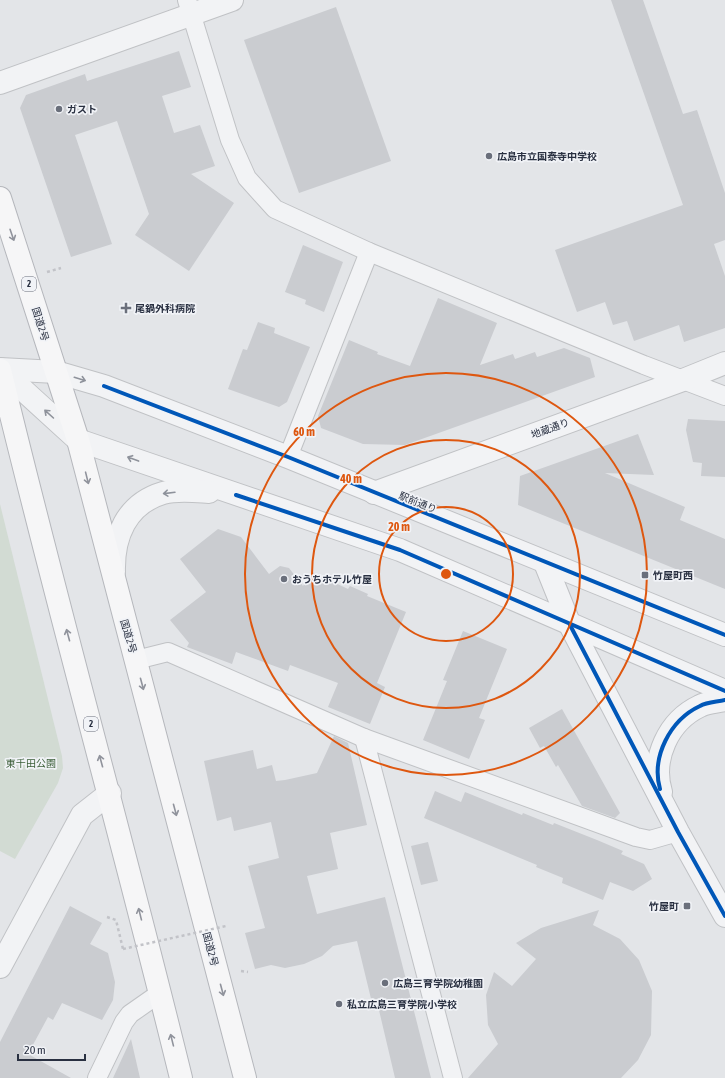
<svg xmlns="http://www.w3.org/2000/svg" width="725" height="1078" viewBox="0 0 725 1078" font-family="'Asap Condensed','Noto Sans JP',sans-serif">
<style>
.green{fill:#d2dbd3}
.building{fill:#caccd0}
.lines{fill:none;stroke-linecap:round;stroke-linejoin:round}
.minor-casing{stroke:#c0c2c5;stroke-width:20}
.tertiary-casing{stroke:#c0c2c5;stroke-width:24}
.trunk-casing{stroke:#b5b7bc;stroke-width:24}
.path{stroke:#c2c3c8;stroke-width:2.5;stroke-dasharray:3 3;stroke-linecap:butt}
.minor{stroke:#f2f3f5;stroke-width:18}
.tertiary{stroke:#f2f3f5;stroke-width:22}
.trunk{stroke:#f6f6f7;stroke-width:22}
.path-bridge{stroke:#c2c3c8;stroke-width:2.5;stroke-dasharray:3 3;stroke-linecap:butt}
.cycleway-casing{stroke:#f1f3f7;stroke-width:6}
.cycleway{stroke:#0057b8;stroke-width:4}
.oneway{stroke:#90939c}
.oneway2{stroke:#8e929b}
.ring{fill:none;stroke:#de570f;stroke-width:2}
.poi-dot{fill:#6a6f7b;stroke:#f1f3f7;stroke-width:1.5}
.labels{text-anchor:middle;stroke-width:3.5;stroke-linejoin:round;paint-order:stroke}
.shield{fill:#f1f3f7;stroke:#656a78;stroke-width:1}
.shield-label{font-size:9px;font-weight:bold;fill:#293041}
.poi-label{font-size:10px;font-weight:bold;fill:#293041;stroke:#f1f3f7;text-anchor:start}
.street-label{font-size:10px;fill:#293041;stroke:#f1f3f7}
.park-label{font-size:10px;fill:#3a5d37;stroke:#f1f3f7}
.centre{fill:#de570f;stroke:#f1f3f7;stroke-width:2}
.ring-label{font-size:12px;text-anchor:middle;font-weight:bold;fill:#de570f;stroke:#f1f3f7;stroke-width:3.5;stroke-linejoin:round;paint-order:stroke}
</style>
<rect width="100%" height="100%" fill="#e3e5e8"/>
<path class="green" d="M0,504L62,756L63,768L58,783L15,859L0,851Z"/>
<g class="building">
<path d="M611,0H643L683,114L697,110L725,193V240L714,244L725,276V328L684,342L679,325L634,341L627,321L613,325L605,302L577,312L555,250L683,205Z"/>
<path d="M336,7L391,161L299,193L244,40Z"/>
<path d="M179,51L191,87L162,96L174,133L200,125L215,166L191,174L234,203L189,271L135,235L149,214L117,121L75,135L112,244L71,257L20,108L26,95L85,74L87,81Z"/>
<path d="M303,245L343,262L324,312L305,304L306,300L285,292Z"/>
<path d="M438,298L497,323L480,365L513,354L515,359L535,352L537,357L564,348L590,358L595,377L405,445L363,444L321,428L318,416L349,340L378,352L377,354L410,366Z"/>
<path d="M258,322L275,328L274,333L310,347L287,402L279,407L228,389L243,349L247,350Z"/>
<path d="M688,419L725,421V477L701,476L702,463L693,462L686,430Z"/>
<path d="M638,434L654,475L605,473L685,507L680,520L725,539V589L518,505L520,476Z"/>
<path d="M218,529L241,537L269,574L280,566L289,568L303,586L312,572L348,589L350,586L368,594L367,596L406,612L377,683L385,687L370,724L328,707L338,683L290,665L288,671L236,652L232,664L187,647L189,643L170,620L206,592L180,559Z"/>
<path d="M463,631L507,649L479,718L485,720L469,759L423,740L447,681L443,680Z"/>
<path d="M562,709L620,813L615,818L582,806L558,765L556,767L544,746L540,748L529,728Z"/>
<path d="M334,736L348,743L367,825L330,833L338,869L307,876L317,914L385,897L431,1078H395L378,1006L373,1007L357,941L333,946L322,956L304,964L285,968L271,965L255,969L245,933L265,928L248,866L279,858L271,822L234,831L231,817L217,821L204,761L253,750L257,769L272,765L276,781L285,780L317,773Z"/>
<path d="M435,791L461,802L465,792L522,815L523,813L553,825L554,823L597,840L623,851L621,854L644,864L652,879L633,891L610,882L603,900L562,883L563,878L536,867L537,865L424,818Z"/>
<path d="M428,842L438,881L421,885L411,846Z"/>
<path d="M70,906L102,923L90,944L108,953L115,982L113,1000L102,1020L62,1003L53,1020L48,1017L28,1054L71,1078H0V1042Z"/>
<path d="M599,910L593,925L620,939L639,960L652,991L651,1035L638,1060L621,1078H468L498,1044L488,1025L486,995L494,972L512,986L536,959L516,943L541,928Z"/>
<path d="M131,1039L140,1078H113Z"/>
</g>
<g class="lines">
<g class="minor-casing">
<g id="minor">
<path d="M187,0L230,140L247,178L275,209L369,252L644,365L725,396"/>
<path d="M288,457L369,252"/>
<path d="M136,660L168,652L364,738L636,837L650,840L678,832"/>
<path d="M364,738L453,1078"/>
<path d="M97,1078L124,1022L130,1014L160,993"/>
</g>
</g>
<g class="tertiary-casing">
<g id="tertiary">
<path d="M0,83L232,0"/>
<path d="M0,369L78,440L400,550L725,691"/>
<path d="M0,369L56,372L104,386L288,457L725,635"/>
<path d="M374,493L683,380L725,363"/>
<path d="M545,563L570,625L678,832L725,916"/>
<path d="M114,572C113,537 126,504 163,493C177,489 194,491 209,492"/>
<path d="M661,792C651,759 668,721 700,706C707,702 717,702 725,700"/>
<path d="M0,967L82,815L110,793"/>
</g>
</g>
<g class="trunk-casing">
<g id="trunk">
<path d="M0,198L78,440L245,1078"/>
<path d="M0,370C57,607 123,841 181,1078"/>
</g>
</g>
<g class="path">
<path d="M47,272L61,268"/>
<path d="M107,917L116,920L123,949"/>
<path d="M241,971L248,972"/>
</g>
<use href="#minor" class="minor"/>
<use href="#tertiary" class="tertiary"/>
<use href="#trunk" class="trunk"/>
<path class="path-bridge" d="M123,949L226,926"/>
<g class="cycleway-casing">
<g id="cycleway">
<path d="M104,386L288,457L725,635"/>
<path d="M236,495L400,550L725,691"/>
<path d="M570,625L678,832L725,916"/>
<path d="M660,789C651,757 670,720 700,706C707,702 717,702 725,700"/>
</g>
</g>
<use href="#cycleway" class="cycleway"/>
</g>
<defs><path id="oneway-shaft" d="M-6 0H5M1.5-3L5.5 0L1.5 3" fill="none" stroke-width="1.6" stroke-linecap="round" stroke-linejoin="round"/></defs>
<g class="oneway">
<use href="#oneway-shaft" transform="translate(12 235) rotate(71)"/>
<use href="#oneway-shaft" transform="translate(87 478) rotate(76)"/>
<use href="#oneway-shaft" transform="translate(68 635) rotate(-105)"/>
<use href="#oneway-shaft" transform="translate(142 684) rotate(75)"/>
<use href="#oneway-shaft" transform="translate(101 761) rotate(-105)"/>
<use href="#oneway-shaft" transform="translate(175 810) rotate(75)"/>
<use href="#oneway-shaft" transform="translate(140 914) rotate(-104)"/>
<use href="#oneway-shaft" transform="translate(222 990) rotate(75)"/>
<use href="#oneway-shaft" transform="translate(172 1040) rotate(-104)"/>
</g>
<g class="oneway2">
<use href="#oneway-shaft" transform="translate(80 379) rotate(17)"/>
<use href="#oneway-shaft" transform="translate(49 414) rotate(-138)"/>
<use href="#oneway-shaft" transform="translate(133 459) rotate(-160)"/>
<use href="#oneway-shaft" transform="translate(169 493) rotate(173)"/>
</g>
<g class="ring">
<circle cx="446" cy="574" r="67"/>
<circle cx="446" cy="574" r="134"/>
<circle cx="446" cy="574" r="201"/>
</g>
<g class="poi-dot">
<circle cx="59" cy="109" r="4"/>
<circle cx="489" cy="156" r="4"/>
<path d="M124 302h4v4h4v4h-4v4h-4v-4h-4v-4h4z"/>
<rect x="641" y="571" width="8" height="8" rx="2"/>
<circle cx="284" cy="579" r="4"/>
<rect x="683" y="902" width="8" height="8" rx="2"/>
<circle cx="385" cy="983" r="4"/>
<circle cx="339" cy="1004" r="4"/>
</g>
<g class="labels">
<g class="shield">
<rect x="22" y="277" width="14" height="14" rx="3"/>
<rect x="84" y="717" width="14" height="14" rx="3"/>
</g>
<g class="shield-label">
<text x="29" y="287">2</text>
<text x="91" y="727">2</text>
</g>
<g class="poi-label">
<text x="67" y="113">ガスト</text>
<text x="497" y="160">広島市立国泰寺中学校</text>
<text x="135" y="312">尾鍋外科病院</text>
<text x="653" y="579">竹屋町西</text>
<text x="292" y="583">おうちホテル竹屋</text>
<text x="679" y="910" text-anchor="end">竹屋町</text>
<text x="393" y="987">広島三育学院幼稚園</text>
<text x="347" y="1008">私立広島三育学院小学校</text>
</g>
<g class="street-label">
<text transform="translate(41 324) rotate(73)" y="4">国道2号</text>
<text transform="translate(550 428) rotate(-20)" y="4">地蔵通り</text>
<text transform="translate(418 502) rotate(22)" y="4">駅前通り</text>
<text transform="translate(129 636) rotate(74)" y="4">国道2号</text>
<text transform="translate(211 949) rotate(75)" y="4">国道2号</text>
</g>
<g class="park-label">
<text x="31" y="767">東千田公園</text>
</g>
</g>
<circle cx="446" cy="574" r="6" class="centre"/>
<g class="ring-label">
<text x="304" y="436">60 m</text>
<text x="351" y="483">40 m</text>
<text x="399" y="531">20 m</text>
</g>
<path d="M18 1054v6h67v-6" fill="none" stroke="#293041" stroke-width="2"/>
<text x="24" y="1054" font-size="12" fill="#293041" stroke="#f1f3f7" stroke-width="3" paint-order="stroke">20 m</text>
</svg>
